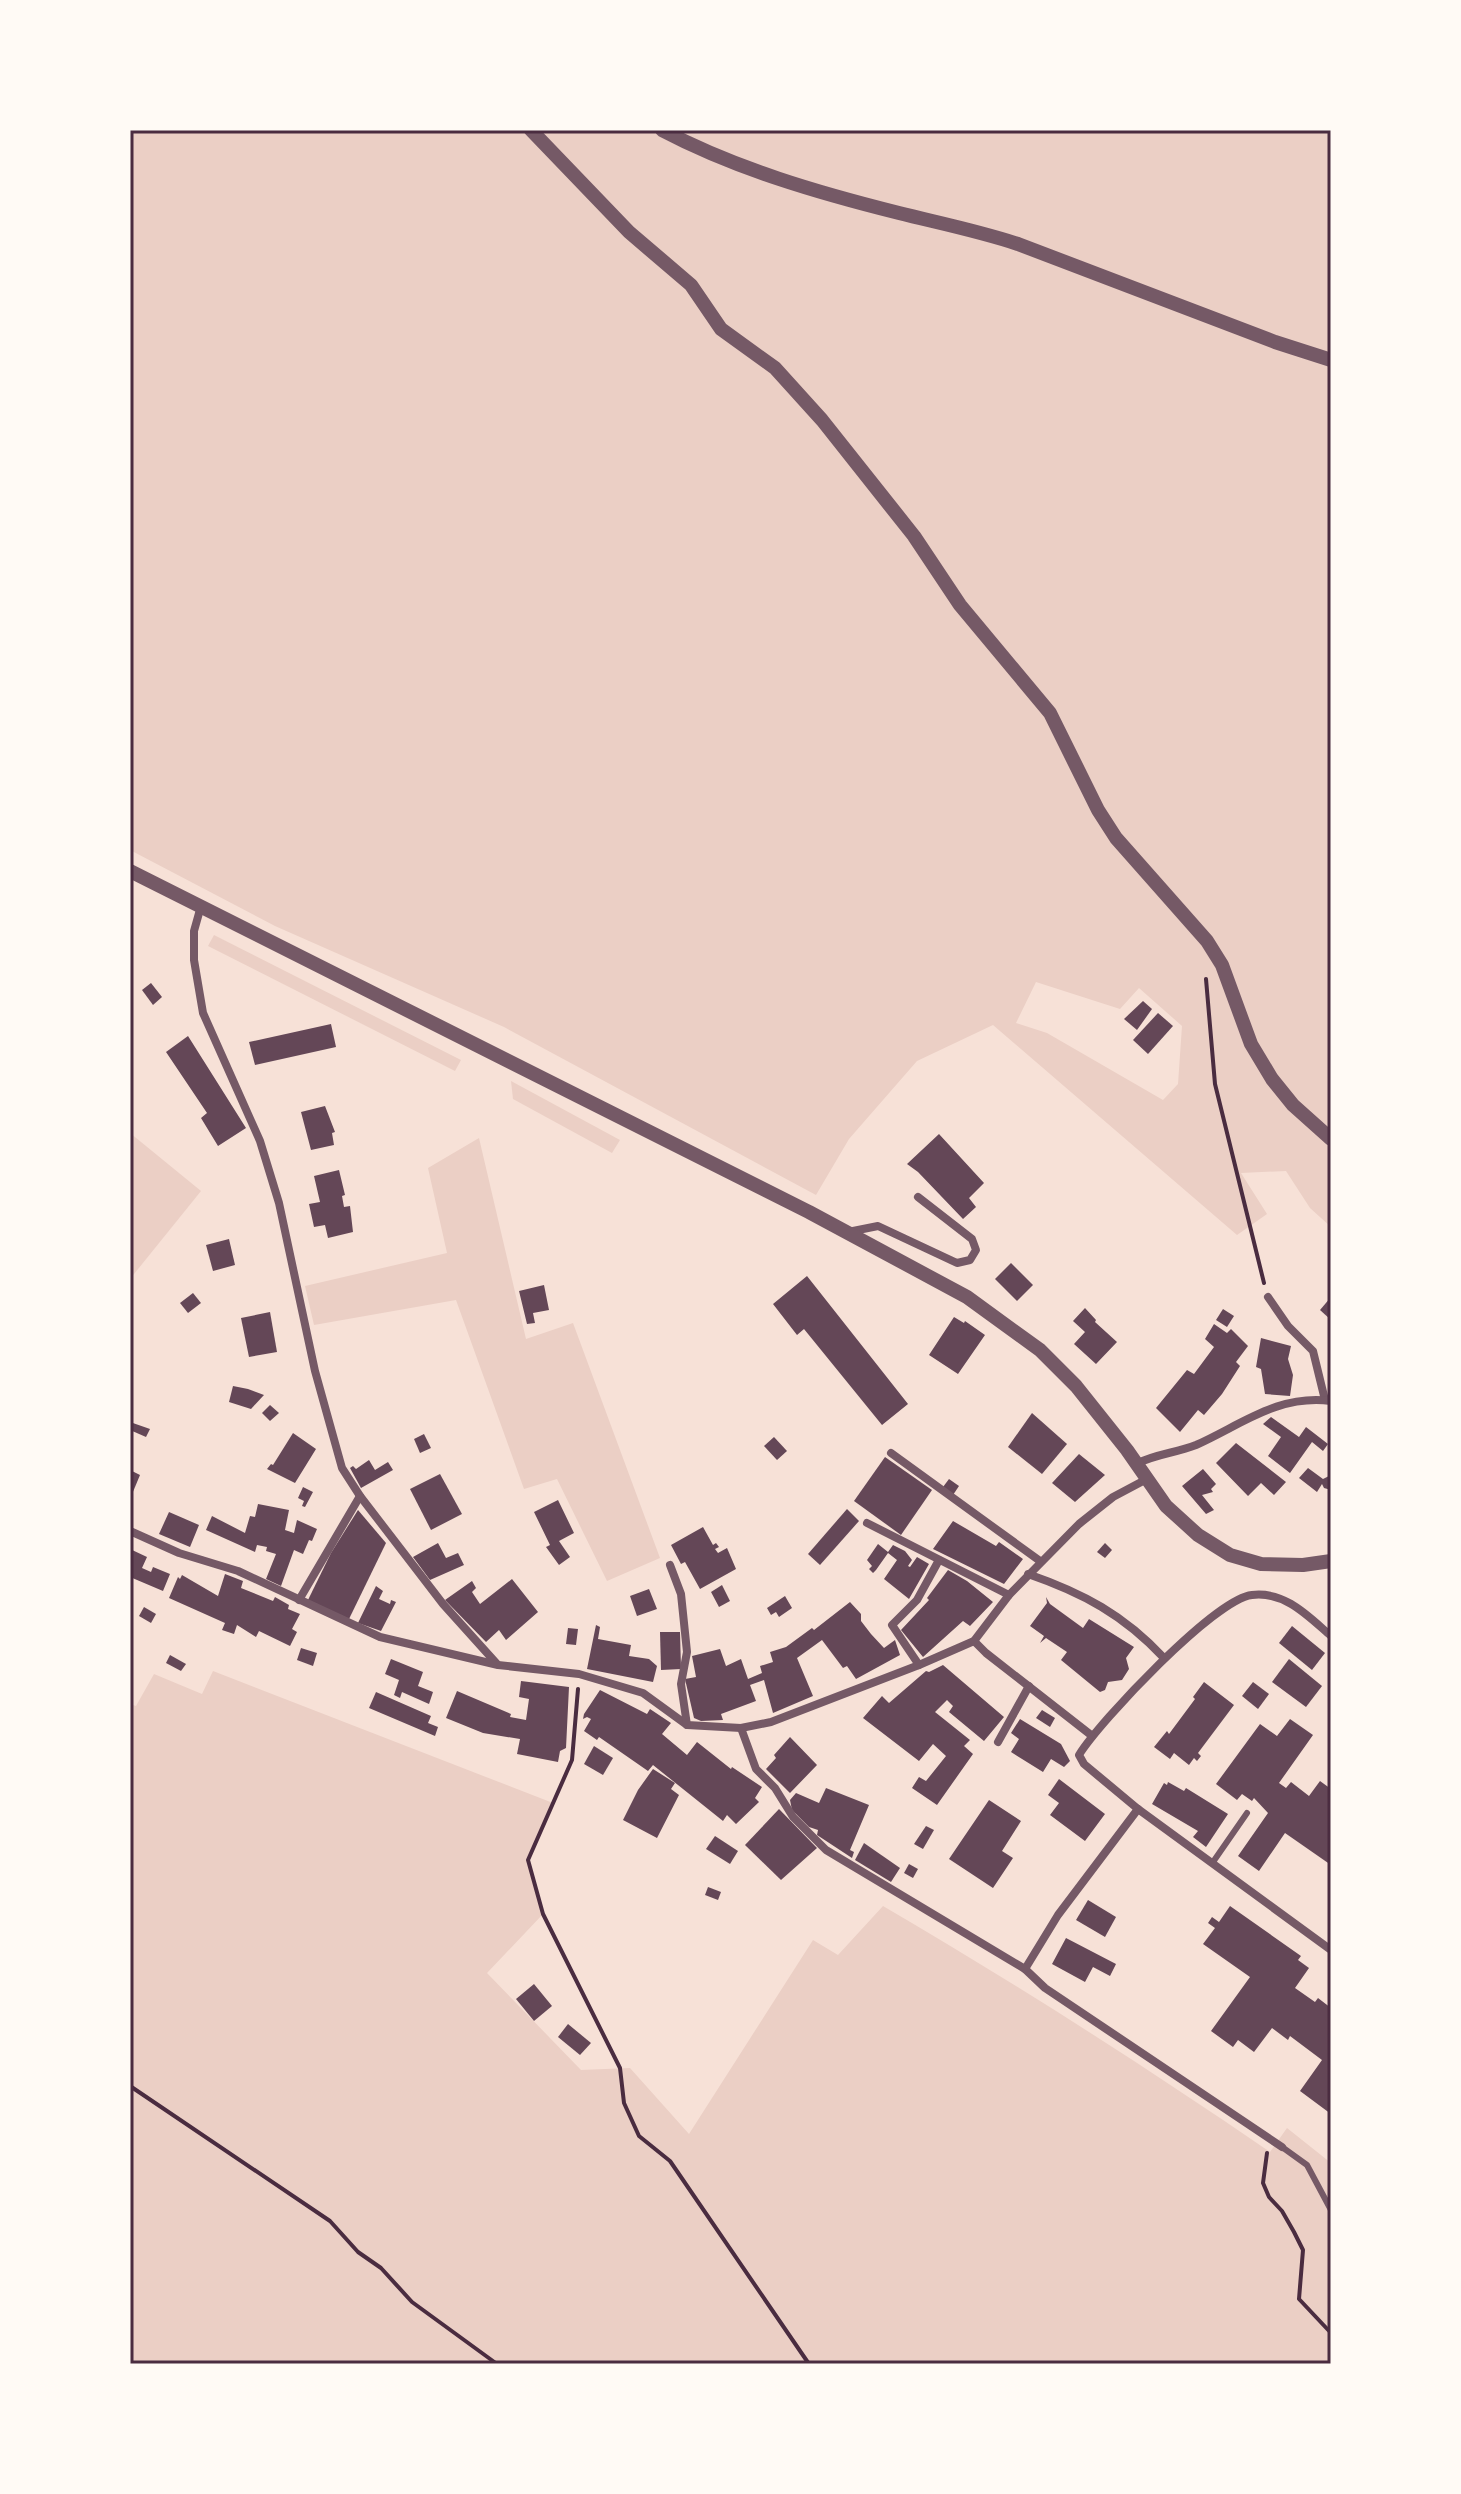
<svg xmlns="http://www.w3.org/2000/svg" width="1461" height="2494" viewBox="0 0 1461 2494" font-family="Literata,serif">
<style>
.green{fill:#ebcfc5;fill-rule:evenodd}
.building{fill:#644757}
.lines{fill:none;stroke-linecap:round;stroke-linejoin:round}
.path{stroke:#4a2c40;stroke-width:4}
.service{stroke:#755966;stroke-width:6}
.minor{stroke:#755966;stroke-width:8}
.tertiary{stroke:#755966;stroke-width:14}
.neatline{fill:none;stroke:#4a2c40;stroke-width:3}
</style>
<rect width="100%" height="100%" fill="#f7e1d7"/>
<g class="green">
<path d="M130,130H1331V1227L1310,1208L1286,1171L1241,1173L1267,1214L1237,1235L993,1025L917,1061L849,1139L816,1195L504,1027L275,926L130,850ZM1036,982L1120,1009L1139,988L1182,1026L1178,1084L1163,1100L1047,1033L1016,1023Z"/>
<path d="M214,935L461,1060L455,1071L208,946Z"/>
<path d="M511,1081L620,1140L612,1153L513,1099Z"/>
<path d="M130,1133L201,1191L130,1279Z"/>
<path d="M479,1138L526,1339L573,1323L660,1558L607,1581L557,1479L524,1489L456,1300L314,1325L305,1286L447,1253L428,1168Z"/>
<path d="M213,1671L553,1803L528,1859L543,1914L487,1973L581,2070L630,2068L689,2134L813,1940L838,1955L883,1906C1015,1983 1143,2065 1270,2152L1287,2128L1331,2163V2364H130V1704L136,1706L154,1674L202,1694Z"/>
</g>
<g class="building">
<path d="M151,983L162,997L153,1005L142,990Z"/>
<path d="M1143,1001L1152,1009L1137,1030L1124,1019Z"/>
<path d="M1158,1013L1173,1026L1148,1054L1133,1040Z"/>
<path d="M331,1024L336,1047L255,1065L249,1042Z"/>
<path d="M188,1036L246,1128L218,1146L201,1118L207,1113L166,1052Z"/>
<path d="M325,1106L335,1132L332,1133L334,1145L311,1150L301,1112Z"/>
<path d="M939,1134L984,1183L969,1198L976,1207L963,1219L918,1172L907,1164Z"/>
<path d="M339,1170L345,1195L342,1196L344,1207L350,1206L353,1232L328,1238L325,1225L314,1227L309,1204L320,1202L314,1176Z"/>
<path d="M229,1239L235,1265L213,1271L206,1245Z"/>
<path d="M1011,1263L1033,1285L1017,1301L995,1279Z"/>
<path d="M807,1276L908,1404L882,1425L804,1329L797,1335L773,1304Z"/>
<path d="M544,1285L549,1310L533,1313L535,1323L527,1324L519,1291Z"/>
<path d="M193,1293L201,1303L188,1313L180,1303Z"/>
<path d="M1331,1297V1320L1320,1310Z"/>
<path d="M1085,1308L1096,1320L1095,1322L1117,1342L1096,1364L1074,1344L1085,1332L1073,1321Z"/>
<path d="M1223,1309L1234,1316L1227,1327L1216,1320Z"/>
<path d="M270,1312L277,1352L249,1357L241,1318Z"/>
<path d="M954,1317L964,1323L965,1321L985,1335L958,1374L929,1355Z"/>
<path d="M1214,1324L1227,1333L1231,1329L1248,1346L1236,1362L1240,1366L1222,1394L1204,1415L1198,1410L1180,1432L1156,1408L1187,1370L1194,1374L1214,1347L1205,1339Z"/>
<path d="M1261,1338L1291,1346L1288,1359L1293,1375L1290,1396L1265,1394L1261,1369L1256,1367Z"/>
<path d="M233,1386L248,1389L264,1395L251,1409L229,1402Z"/>
<path d="M270,1405L279,1413L270,1421L262,1413Z"/>
<path d="M1032,1413L1067,1444L1042,1474L1008,1447Z"/>
<path d="M1271,1417L1299,1437L1306,1427L1328,1444L1323,1451L1312,1442L1290,1473L1268,1456L1281,1437L1263,1424Z"/>
<path d="M130,1422L150,1429L146,1437L130,1430Z"/>
<path d="M293,1433L316,1449L295,1483L267,1469L271,1464L273,1465Z"/>
<path d="M424,1434L431,1448L420,1453L414,1439Z"/>
<path d="M774,1437L787,1451L777,1460L764,1446Z"/>
<path d="M1236,1443L1286,1482L1274,1495L1261,1483L1248,1496L1216,1463Z"/>
<path d="M1079,1454L1105,1475L1075,1502L1052,1483Z"/>
<path d="M885,1457L932,1490L901,1535L854,1501Z"/>
<path d="M369,1460L375,1470L388,1462L393,1470L361,1488L350,1468L353,1466L356,1469Z"/>
<path d="M1308,1468L1323,1479L1331,1475V1490L1324,1488L1322,1484L1317,1492L1299,1478Z"/>
<path d="M1203,1469L1216,1484L1211,1489L1213,1492L1202,1495L1214,1510L1206,1514L1182,1486Z"/>
<path d="M130,1470L140,1475L130,1499Z"/>
<path d="M440,1474L462,1514L431,1530L410,1489Z"/>
<path d="M949,1479L959,1486L953,1495L943,1487Z"/>
<path d="M303,1487L313,1492L305,1507L302,1506L304,1501L298,1498Z"/>
<path d="M558,1500L574,1533L559,1541L570,1557L559,1565L546,1547L550,1545L534,1512Z"/>
<path d="M258,1504L289,1510L285,1530L294,1533L297,1520L317,1529L312,1541L309,1540L303,1554L294,1550L281,1586L266,1579L276,1554L266,1551L267,1547L257,1545L255,1552L206,1530L212,1516L245,1533L250,1516L255,1517Z"/>
<path d="M847,1509L859,1521L820,1565L808,1554Z"/>
<path d="M358,1510L386,1543L349,1619L308,1600L331,1553Z"/>
<path d="M169,1512L199,1525L190,1547L159,1534Z"/>
<path d="M953,1521L996,1546L999,1542L1023,1559L1004,1584L933,1549Z"/>
<path d="M703,1527L713,1545L716,1543L719,1547L715,1549L718,1553L727,1548L736,1569L700,1589L685,1562L681,1564L671,1545Z"/>
<path d="M438,1543L446,1558L458,1553L464,1565L430,1580L413,1557Z"/>
<path d="M1105,1543L1112,1550L1105,1558L1097,1552Z"/>
<path d="M878,1544L888,1552L893,1545L905,1551L912,1560L908,1566L910,1567L917,1557L929,1564L909,1599L884,1579L897,1560L888,1553L876,1570L873,1573L869,1569L872,1566L867,1560Z"/>
<path d="M130,1549L147,1557L142,1568L151,1572L153,1567L170,1574L163,1591L130,1577Z"/>
<path d="M948,1570L967,1581L993,1602L970,1626L963,1621L923,1657L901,1630L929,1600L927,1598Z"/>
<path d="M225,1574L243,1581L241,1588L273,1601L275,1597L289,1605L288,1609L300,1614L292,1629L297,1632L290,1646L259,1631L256,1637L237,1625L234,1634L222,1630L225,1623L169,1598L178,1577L180,1579L182,1575L218,1596Z"/>
<path d="M512,1579L538,1612L506,1640L499,1630L486,1642L445,1600L472,1581L476,1588L472,1592L480,1604Z"/>
<path d="M722,1585L730,1601L719,1607L711,1592Z"/>
<path d="M376,1586L383,1591L379,1599L390,1604L391,1600L396,1602L381,1631L358,1623Z"/>
<path d="M649,1589L657,1609L637,1616L630,1596Z"/>
<path d="M785,1596L792,1608L779,1617L776,1612L771,1615L767,1608Z"/>
<path d="M1046,1597L1050,1604L1083,1628L1089,1619L1134,1647L1126,1658L1129,1669L1122,1680L1108,1682L1105,1690L1100,1692L1061,1660L1067,1652L1046,1638L1040,1643L1044,1636L1030,1626L1047,1603Z"/>
<path d="M850,1602L861,1614V1621L871,1634L884,1648L895,1640L900,1655L856,1679L847,1666L843,1668L822,1640L797,1658L813,1696L773,1713L764,1680L750,1685L756,1701L721,1714L723,1720L701,1721L694,1718L685,1679L696,1677L692,1656L720,1649L726,1666L741,1659L748,1679L762,1673L760,1666L773,1662L770,1652L786,1647L812,1628L814,1630Z"/>
<path d="M144,1607L156,1614L151,1623L139,1616Z"/>
<path d="M596,1625L600,1627L598,1639L631,1645L629,1656L649,1659L657,1666L653,1682L587,1669Z"/>
<path d="M1292,1626L1325,1653L1312,1670L1279,1643Z"/>
<path d="M568,1628L578,1629L576,1645L566,1644Z"/>
<path d="M660,1632H680L681,1669L661,1670Z"/>
<path d="M301,1648L317,1653L313,1666L297,1660Z"/>
<path d="M170,1655L186,1664L181,1671L166,1663Z"/>
<path d="M391,1659L423,1672L418,1686L433,1692L429,1704L402,1692L400,1698L394,1695L399,1680L385,1674Z"/>
<path d="M1289,1659L1322,1686L1306,1707L1272,1682Z"/>
<path d="M943,1665L1004,1717L984,1741L949,1712L953,1706L947,1700L935,1712L970,1740L964,1746L973,1754L937,1805L912,1788L919,1777L926,1781L946,1756L933,1744L919,1761L863,1718L882,1696L889,1703L926,1671L929,1672Z"/>
<path d="M521,1681L569,1687L566,1748L560,1751L558,1762L517,1754L520,1739L483,1733L446,1718L457,1691L511,1714L510,1717L526,1720L529,1699L519,1697Z"/>
<path d="M1204,1682L1234,1705L1198,1753L1201,1756L1197,1761L1194,1758L1189,1765L1174,1753L1170,1759L1154,1747L1167,1731L1169,1734L1195,1699L1193,1697Z"/>
<path d="M1253,1682L1269,1694L1258,1709L1242,1696Z"/>
<path d="M600,1690L647,1714L650,1709L671,1723L662,1734L687,1755L697,1742L731,1769L732,1767L762,1787L755,1798L759,1802L736,1824L727,1815L723,1821L653,1765L648,1771L599,1737L597,1740L584,1731L591,1719L587,1717L583,1719L584,1714Z"/>
<path d="M376,1692L431,1716L428,1723L438,1727L435,1736L369,1708Z"/>
<path d="M1042,1710L1055,1718L1050,1727L1036,1718Z"/>
<path d="M1020,1719L1061,1744L1070,1761L1064,1767L1051,1759L1043,1772L1011,1752L1019,1739L1011,1733Z"/>
<path d="M1290,1719L1313,1735L1279,1783L1286,1788L1291,1782L1309,1796L1320,1781L1331,1789V1865L1285,1833L1259,1871L1238,1856L1268,1813L1254,1798L1252,1801L1242,1794L1237,1800L1216,1784L1260,1724L1277,1736Z"/>
<path d="M790,1737L817,1765L790,1793L766,1769L776,1758L774,1755Z"/>
<path d="M594,1746L613,1758L603,1775L584,1764Z"/>
<path d="M653,1769L675,1783L671,1789L679,1795L657,1838L623,1820L638,1790Z"/>
<path d="M1059,1779L1105,1814L1085,1841L1050,1815L1059,1803L1048,1795Z"/>
<path d="M1168,1782L1184,1791L1186,1788L1228,1814L1206,1847L1193,1837L1198,1831L1152,1804L1164,1783L1167,1785Z"/>
<path d="M826,1788L869,1805L850,1850L854,1852L852,1858L817,1835L818,1830L809,1827L792,1810L790,1800L796,1793L819,1803Z"/>
<path d="M989,1800L1021,1821L1002,1851L1013,1858L993,1888L949,1859Z"/>
<path d="M779,1809L817,1848L781,1880L745,1845Z"/>
<path d="M926,1826L934,1830L923,1849L914,1844Z"/>
<path d="M715,1836L738,1851L730,1864L706,1849Z"/>
<path d="M864,1843L900,1868L891,1882L855,1860Z"/>
<path d="M909,1864L918,1869L913,1878L904,1873Z"/>
<path d="M708,1887L721,1892L718,1900L705,1895Z"/>
<path d="M1088,1900L1116,1917L1105,1937L1076,1920Z"/>
<path d="M1230,1906L1301,1956L1298,1960L1309,1968L1295,1988L1315,2002L1318,1998L1331,2008V2114L1300,2091L1322,2060L1290,2036L1288,2040L1272,2028L1254,2052L1238,2040L1233,2047L1211,2031L1250,1977L1203,1944L1215,1928L1208,1923L1212,1917L1219,1922Z"/>
<path d="M1066,1938L1116,1964L1110,1976L1093,1967L1085,1982L1052,1964Z"/>
<path d="M534,1984L552,2006L534,2021L516,1999Z"/>
<path d="M568,2024L591,2043L580,2055L558,2037Z"/>
</g>
<g class="lines">
<g class="path">
<path d="M1206,979L1215,1084L1264,1283"/>
<path d="M578,1689L572,1760L528,1860L543,1914L620,2068L624,2103L639,2136L670,2161L809,2364"/>
<path d="M130,2086L330,2221L358,2252L381,2268L412,2302L497,2364"/>
<path d="M1267,2153L1263,2183L1269,2197L1282,2211L1294,2232L1303,2250L1299,2299L1331,2333"/>
</g>
<g class="service">
<path d="M1213,1862L1247,1813"/>
<path d="M1282,2147L1307,2165L1331,2210"/>
</g>
<g class="minor">
<path d="M201,906L194,931V960L203,1013L260,1141L279,1203L315,1371L342,1468L360,1496L443,1604L497,1664"/>
<path d="M848,1232L878,1226L957,1263L970,1260L976,1250L972,1239L918,1197"/>
<path d="M1268,1297L1288,1326L1313,1351L1325,1400"/>
<path d="M891,1453L1040,1561"/>
<path d="M1136,1464C1155,1454 1176,1453 1196,1445C1241,1425 1278,1394 1331,1401"/>
<path d="M867,1523L1009,1595"/>
<path d="M130,1531L179,1553L238,1571L380,1637L498,1665L579,1674L643,1693L687,1725L741,1728L771,1722L919,1665L974,1641L1009,1595L1079,1524L1113,1497L1145,1480"/>
<path d="M670,1565L681,1594L687,1652L681,1684L687,1725"/>
<path d="M1028,1574C1083,1593 1124,1615 1164,1658"/>
<path d="M299,1600L360,1496"/>
<path d="M1331,1636C1308,1616 1285,1591 1252,1595C1215,1599 1100,1721 1079,1755L1084,1764L1138,1809L1331,1950"/>
<path d="M974,1641L986,1653L1091,1735"/>
<path d="M919,1665L892,1625L917,1600L939,1560"/>
<path d="M741,1728L756,1769L775,1788L793,1817L826,1850L1025,1969L1045,1988L1282,2147"/>
<path d="M998,1742L1029,1686"/>
<path d="M1025,1969L1058,1915L1138,1809"/>
</g>
<g class="tertiary">
<path d="M531,130L629,232L691,285L721,329L775,368L822,420L914,536L960,605L1050,713L1098,810L1116,838L1207,941L1222,965L1251,1044L1272,1079L1293,1105L1331,1139"/>
<path d="M662,130C736,169 819,193 899,213C939,223 979,231 1018,244L1275,342L1331,360"/>
<path d="M130,871L809,1212L967,1297L1040,1350L1076,1386L1127,1450L1166,1506L1198,1535L1230,1555L1261,1564L1303,1565L1331,1561"/>
</g>
</g>
<rect width="1461" height="2494" fill="none" stroke="#fffaf5" stroke-width="264"/>
<rect x="132" y="132" width="1197" height="2230" class="neatline"/>
</svg>
